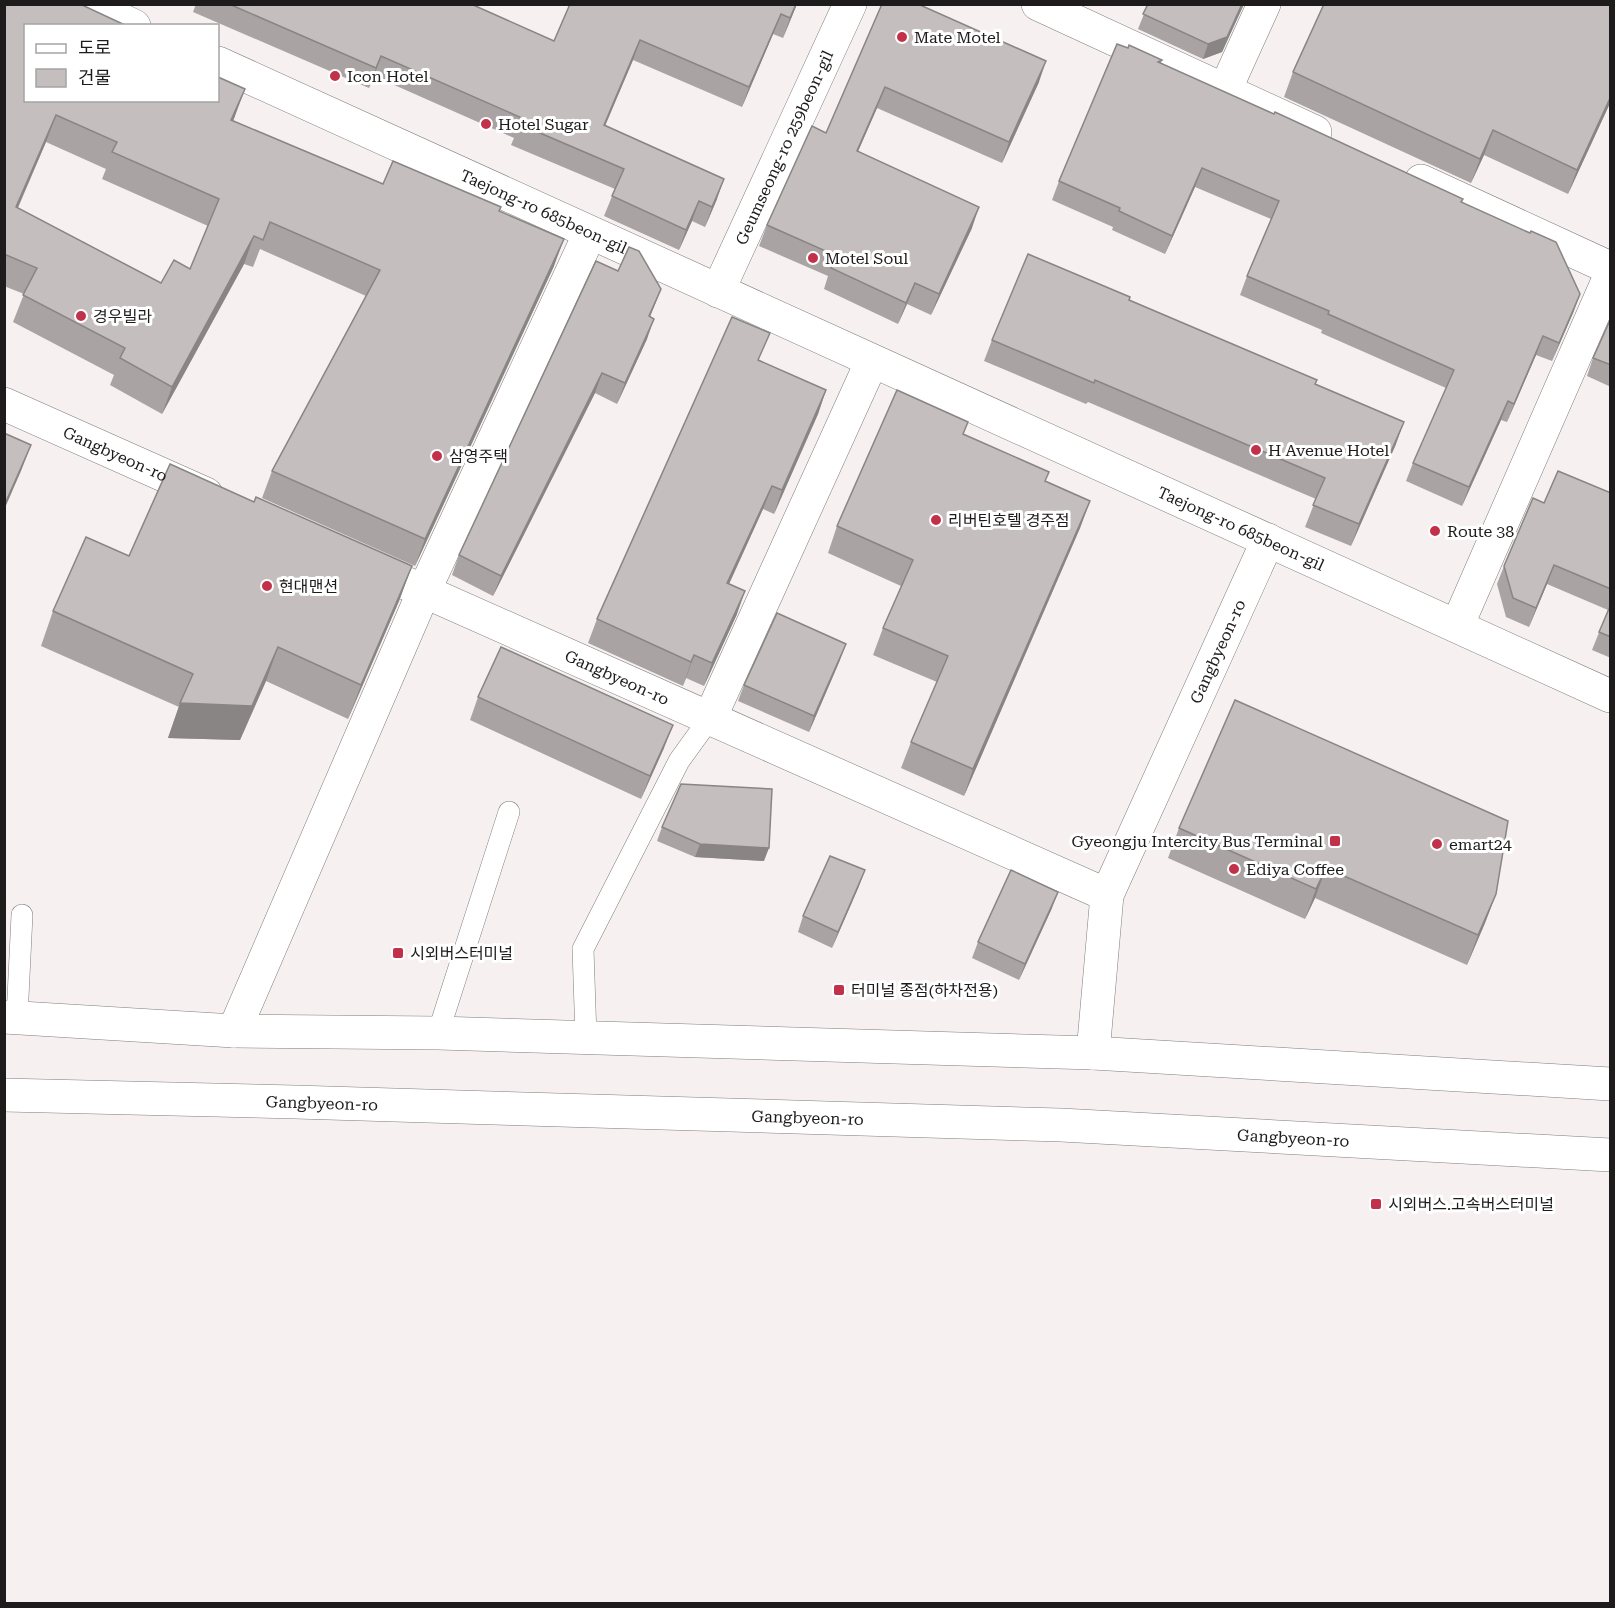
<svg xmlns="http://www.w3.org/2000/svg" width="1615" height="1608" viewBox="0 0 1615 1608" font-family="'Roboto Serif','Noto Sans KR',serif">
<style>
.lines{fill:none;stroke-linecap:round;stroke-linejoin:round}
.service-casing{stroke:#827c7c;stroke-width:22}
.minor-casing{stroke:#827c7c;stroke-width:34}
.tertiary-casing{stroke:#827c7c;stroke-width:34}
.service{stroke:#fff;stroke-width:21}
.minor{stroke:#fff;stroke-width:33}
.tertiary{stroke:#fff;stroke-width:33}
.wall{fill:#a9a3a3;fill-rule:evenodd}
.shaded-wall{fill:#898585}
.building{fill:#c4bebe;stroke:#898585;stroke-width:1.5;fill-rule:evenodd}
.poi-dot{fill:#c2314a;stroke:#fff;stroke-width:2}
.labels{text-anchor:middle;stroke-width:6;stroke-linejoin:round;paint-order:stroke}
.poi-label{font-size:16px;fill:#1d1b1b;stroke:#fff;text-anchor:start}
.street-label{font-size:16px;fill:#1d1b1b;stroke:#fff}
</style>
<rect width="100%" height="100%" fill="#f6f0f0"/>
<g class="lines">
<g class="service-casing">
<g id="service">
<path d="M17,1018L22,915"/>
<path d="M438,1033L509,812"/>
<path d="M586,1037L583,949L679,761L710,718"/>
</g>
</g>
<g class="minor-casing">
<g id="minor">
<path d="M88,4L134,26"/>
<path d="M1038,4L1315,132"/>
<path id="s1" d="M218,63L1610,696"/>
<path d="M1225,90L1264,4"/>
<path d="M1421,181L1610,268"/>
<path id="s2" d="M718,291L850,4"/>
<path id="s3" d="M4,404L206,494"/>
<path id="s4" d="M365,565L1107,895"/>
<path d="M1457,626L1610,276"/>
<path d="M710,718L872,361"/>
<path d="M234,1031L424,591L590,233"/>
<path id="s5" d="M1093,1053L1107,895L1268,540"/>
</g>
</g>
<g class="tertiary-casing">
<g id="tertiary">
<path d="M4,1017L234,1031L438,1033L1093,1053L1610,1084"/>
<path id="s6" d="M4,1095L295,1102L1061,1125L1610,1155"/>
</g>
</g>
<use href="#service" class="service"/>
<use href="#minor" class="minor"/>
<use href="#tertiary" class="tertiary"/>
</g>
<g class="wall">
<path d="M4,4L26,26L235,116L233,121L383,184L499,211L554,266L415,566L262,498L272,471L366,296L260,249L253,267L244,264L162,414L110,385L114,375L13,322L24,294L4,286ZM46,142L106,169L102,179L208,226L190,269L161,283L18,208Z"/>
<path d="M196,4H471L554,41L570,4H797L783,38L773,34L742,107L633,60L605,125L717,199L705,227L692,221L679,250L604,216L615,189L511,145L514,138L374,76L369,88L193,12Z"/>
<path d="M882,4H922L921,6L1039,82L1002,163L877,108L858,151L972,228L931,315L907,304L898,324L824,289L828,276L759,246L767,225L826,133Z"/>
<path d="M1148,4H1244L1222,52L1203,59L1138,29Z"/>
<path d="M1611,4V101L1568,194L1484,155L1471,183L1284,97L1293,72Z"/>
<path d="M1128,48L1162,60L1161,63L1461,202L1580,294L1573,313L1552,361L1536,355L1507,422L1501,420L1462,506L1406,481L1413,463L1446,388L1321,333L1322,330L1240,295L1247,276L1271,219L1195,187L1165,254L1112,230L1113,227L1052,200L1059,181Z"/>
<path d="M661,289L650,317L647,339L617,404L595,393L493,596L452,575L459,555Z"/>
<path d="M1129,300L1315,384L1396,444L1351,546L1305,527L1316,499L1088,402L1086,404L984,361L992,340Z"/>
<path d="M1611,318V387L1587,376L1593,358Z"/>
<path d="M759,361L826,390L818,414L774,514L763,509L729,584L737,614L704,686L686,678L683,686L588,643L597,619Z"/>
<path d="M968,422L963,434L1046,482L1090,501L1080,528L964,796L901,768L911,742L937,682L873,655L883,628L901,586L828,553L837,526Z"/>
<path d="M1611,493V658L1592,650L1608,610L1547,584L1529,627L1506,617L1497,584L1504,566L1544,503Z"/>
<path d="M254,502L412,566L399,601L348,719L266,681L240,740L168,738L179,707L41,646L53,611L129,556Z"/>
<path d="M840,660L809,732L738,701L744,685Z"/>
<path d="M478,697L664,748L641,799L470,720Z"/>
<path d="M662,827L764,861L695,857L657,841Z"/>
<path d="M1179,828L1496,894L1485,923L1467,965L1315,898L1305,919L1168,858Z"/>
<path d="M859,886L832,948L798,932L803,916Z"/>
<path d="M1052,908L1019,980L972,958L978,942Z"/>
</g>
<g class="shaded-wall">
<path d="M796,4H797L783,38L790,18Z"/>
<path d="M1242,4H1244L1222,52L1203,59L1208,44Z"/>
<path d="M781,14L773,34L742,107L749,87Z"/>
<path d="M640,40L633,60L597,145L604,125Z"/>
<path d="M381,56L374,76L369,88L376,68Z"/>
<path d="M1046,61L1039,82L1002,163L1009,142Z"/>
<path d="M885,87L877,108L849,172L857,151Z"/>
<path d="M245,89L235,116L221,148L231,120Z"/>
<path d="M1611,96V101L1568,194L1577,170Z"/>
<path d="M56,115L46,142L6,234L16,207Z"/>
<path d="M1493,130L1484,155L1471,183L1480,159Z"/>
<path d="M1202,168L1195,187L1165,254L1172,236Z"/>
<path d="M724,179L717,199L705,227L712,207Z"/>
<path d="M699,201L692,221L679,250L686,230Z"/>
<path d="M979,207L972,228L931,315L939,294Z"/>
<path d="M254,236L244,264L162,414L172,387Z"/>
<path d="M564,239L554,266L415,566L425,539Z"/>
<path d="M915,283L907,304L898,324L906,303Z"/>
<path d="M661,289L653,309L641,337L649,316Z"/>
<path d="M1580,294L1573,313L1552,361L1559,343Z"/>
<path d="M654,319L647,339L617,404L625,383Z"/>
<path d="M1543,336L1536,355L1507,422L1514,404Z"/>
<path d="M602,373L595,393L493,596L501,576Z"/>
<path d="M826,390L818,414L774,514L782,490Z"/>
<path d="M1508,401L1501,420L1462,506L1469,487Z"/>
<path d="M1404,422L1396,444L1351,546L1359,524Z"/>
<path d="M31,445L21,471L4,510V506Z"/>
<path d="M772,486L763,509L719,606L727,583Z"/>
<path d="M1090,501L1080,528L964,796L973,769Z"/>
<path d="M1554,565L1547,584L1529,627L1536,608Z"/>
<path d="M412,566L399,601L348,719L361,685Z"/>
<path d="M745,591L737,614L704,686L712,663Z"/>
<path d="M846,644L840,660L809,732L814,716Z"/>
<path d="M278,647L266,681L240,740L168,738L180,703Z"/>
<path d="M694,655L686,678L683,686L691,662Z"/>
<path d="M673,725L664,748L641,799L650,776Z"/>
<path d="M700,844L769,848L764,861L695,857Z"/>
<path d="M1326,868L1315,898L1305,919L1316,889Z"/>
<path d="M865,870L859,886L832,948L838,932Z"/>
<path d="M1058,892L1052,908L1019,980L1025,964Z"/>
<path d="M1496,894L1485,923L1467,965L1478,935Z"/>
</g>
<g class="building">
<path d="M4,4H80L127,26H26V100H218V77L245,89L231,120L383,184L393,161L501,207L499,211L564,239L425,539L272,471L380,270L270,222L263,240L254,236L172,387L120,358L125,348L23,295L37,268L4,254ZM56,115L117,142L112,152L219,199L190,269L174,260L161,283L16,207Z"/>
<path d="M229,4H471L554,41L570,4H796L790,18L781,14L749,87L640,40L604,125L724,179L712,207L699,201L686,230L612,196L624,169L519,124L522,118L381,56L376,68Z"/>
<path d="M882,4H921L920,5L1046,61L1009,142L885,87L857,151L979,207L939,294L915,283L906,303L831,268L837,256L767,225L812,126L826,133Z"/>
<path d="M1148,4H1242L1227,37L1208,44L1143,14Z"/>
<path d="M1324,4H1611V96L1577,170L1493,130L1480,159L1293,72Z"/>
<path d="M1117,44L1128,48L1129,45L1162,60L1158,62L1274,114L1275,112L1463,199L1461,202L1530,233L1531,231L1556,242L1580,294L1559,343L1543,336L1514,404L1508,401L1469,487L1413,463L1454,370L1328,314L1329,311L1247,276L1279,201L1202,168L1172,236L1119,211L1120,208L1059,181Z"/>
<path d="M629,247L639,251L661,289L649,316L654,319L625,383L602,373L501,576L459,555L596,261L618,271Z"/>
<path d="M1028,254L1130,297L1129,300L1317,380L1315,384L1404,422L1359,524L1313,505L1325,478L1095,380L1094,383L992,340Z"/>
<path d="M732,317L770,333L758,360L826,390L782,490L772,486L727,583L745,591L712,663L694,655L691,662L597,619Z"/>
<path d="M1611,318V365L1593,358Z"/>
<path d="M897,390L968,422L963,434L1049,472L1045,481L1090,501L973,769L911,742L948,656L883,628L913,560L837,526Z"/>
<path d="M4,433L31,445L4,506Z"/>
<path d="M170,464L254,502L256,497L412,566L361,685L278,647L252,706L180,703L193,674L53,611L86,537L129,556Z"/>
<path d="M1558,471L1611,493V589L1554,565L1536,608L1513,598L1504,566L1533,498L1544,503Z"/>
<path d="M1611,604V637L1599,632Z"/>
<path d="M777,613L846,644L814,716L744,685Z"/>
<path d="M501,647L673,725L650,776L478,697Z"/>
<path d="M1235,700L1508,821L1496,894L1478,935L1326,868L1316,889L1179,828Z"/>
<path d="M681,784L772,789L769,848L700,844L662,827Z"/>
<path d="M830,856L865,870L838,932L803,916Z"/>
<path d="M1011,870L1058,892L1025,964L978,942Z"/>
</g>
<g class="poi-dot">
<circle cx="902" cy="37" r="6"/>
<circle cx="335" cy="76" r="6"/>
<circle cx="486" cy="124" r="6"/>
<circle cx="813" cy="258" r="6"/>
<circle cx="81" cy="316" r="6"/>
<circle cx="1256" cy="450" r="6"/>
<circle cx="437" cy="456" r="6"/>
<circle cx="936" cy="520" r="6"/>
<circle cx="1435" cy="531" r="6"/>
<circle cx="267" cy="586" r="6"/>
<rect x="1329" y="835" width="12" height="12" rx="3"/>
<circle cx="1437" cy="844" r="6"/>
<circle cx="1234" cy="869" r="6"/>
<rect x="392" y="947" width="12" height="12" rx="3"/>
<rect x="833" y="984" width="12" height="12" rx="3"/>
<rect x="1370" y="1198" width="12" height="12" rx="3"/>
</g>
<g class="labels">
<g class="poi-label">
<text x="914" y="43">Mate Motel</text>
<text x="347" y="82">Icon Hotel</text>
<text x="498" y="130">Hotel Sugar</text>
<text x="825" y="264">Motel Soul</text>
<text x="93" y="322">경우빌라</text>
<text x="1268" y="456">H Avenue Hotel</text>
<text x="449" y="462">삼영주택</text>
<text x="948" y="526">리버틴호텔 경주점</text>
<text x="1447" y="537">Route 38</text>
<text x="279" y="592">현대맨션</text>
<text x="1323" y="847" text-anchor="end">Gyeongju Intercity Bus Terminal</text>
<text x="1449" y="850">emart24</text>
<text x="1246" y="875">Ediya Coffee</text>
<text x="410" y="959">시외버스터미널</text>
<text x="851" y="996">터미널 종점(하차전용)</text>
<text x="1388" y="1210">시외버스.고속버스터미널</text>
</g>
<g class="street-label">
<text dy="6" stroke="none"><textPath href="#s2" startOffset="158">Geumseong-ro 259beon-gil</textPath></text>
<text dy="6" stroke="none"><textPath href="#s1" startOffset="358">Taejong-ro 685beon-gil</textPath></text>
<text dy="6" stroke="none"><textPath href="#s3" startOffset="122">Gangbyeon-ro</textPath></text>
<text dy="6" stroke="none"><textPath href="#s1" startOffset="1124">Taejong-ro 685beon-gil</textPath></text>
<text dy="6" stroke="none"><textPath href="#s5" startOffset="426">Gangbyeon-ro</textPath></text>
<text dy="6" stroke="none"><textPath href="#s4" startOffset="276">Gangbyeon-ro</textPath></text>
<text dy="6" stroke="none"><textPath href="#s6" startOffset="318">Gangbyeon-ro</textPath></text>
<text dy="6" stroke="none"><textPath href="#s6" startOffset="804">Gangbyeon-ro</textPath></text>
<text dy="6" stroke="none"><textPath href="#s6" startOffset="1290">Gangbyeon-ro</textPath></text>
</g>
</g>
<rect width="1615" height="1608" fill="none" stroke="#1d1b1b" stroke-width="12"/>
<rect x="24" y="24" width="195" height="78" fill="#ffffff" stroke="#a5a4a4" stroke-width="1.5"/>
<rect x="36" y="44" width="30" height="9" fill="#ffffff" stroke="#a5a4a4" stroke-width="1.5"/>
<text x="78" y="54" font-size="18" fill="#1d1b1b">도로</text>
<rect x="36" y="69" width="30" height="18" fill="#c4bebe" stroke="#a5a4a4" stroke-width="1.5"/>
<text x="78" y="84" font-size="18" fill="#1d1b1b">건물</text>
</svg>
